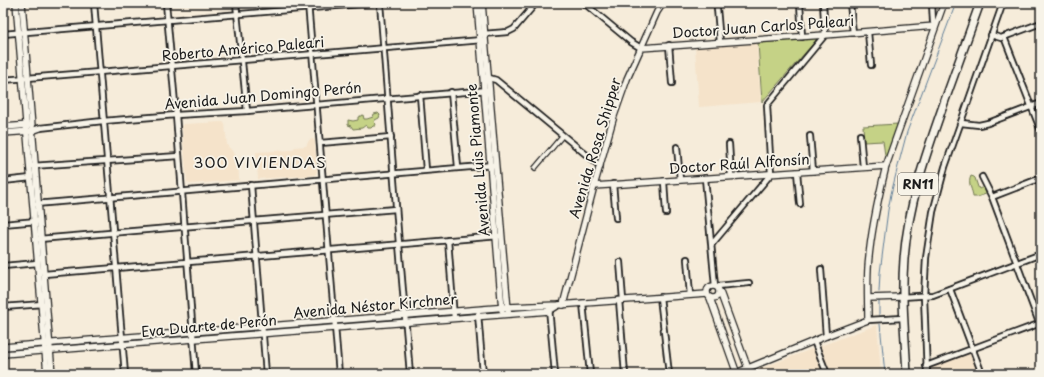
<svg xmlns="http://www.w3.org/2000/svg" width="1044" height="377" viewBox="0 0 1044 377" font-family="'Playpen Sans',sans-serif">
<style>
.built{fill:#f5e3ca}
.green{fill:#c5d286;stroke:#707751}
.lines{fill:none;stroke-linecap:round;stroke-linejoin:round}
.stream{stroke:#607e98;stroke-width:1}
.pedestrian-casing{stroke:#1c1c1c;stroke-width:6}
.minor-casing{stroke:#1c1c1c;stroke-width:8}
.tertiary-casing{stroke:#1c1c1c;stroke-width:8}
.trunk-casing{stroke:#1c1c1c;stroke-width:10}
.pedestrian{stroke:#f7f3e8;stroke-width:3.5}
.minor{stroke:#f7f3e8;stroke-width:4.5}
.tertiary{stroke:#f7f3e8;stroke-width:5.5}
.trunk{stroke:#f7f3e8;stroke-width:7}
.labels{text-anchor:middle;stroke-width:3.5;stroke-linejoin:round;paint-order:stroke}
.shield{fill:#f7f3e8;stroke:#5e5c59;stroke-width:1}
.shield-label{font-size:13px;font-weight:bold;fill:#1c1c1c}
.street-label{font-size:14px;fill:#1c1c1c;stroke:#f7f3e8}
.neighbourhood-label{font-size:15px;letter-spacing:1px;fill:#1c1c1c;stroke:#f7f3e8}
</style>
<rect width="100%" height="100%" fill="#f6ecda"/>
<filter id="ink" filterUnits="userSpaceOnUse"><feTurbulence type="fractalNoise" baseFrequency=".025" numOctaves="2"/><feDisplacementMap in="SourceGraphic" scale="8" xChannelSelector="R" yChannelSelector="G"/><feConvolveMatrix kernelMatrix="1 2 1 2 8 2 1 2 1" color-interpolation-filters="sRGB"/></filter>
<g filter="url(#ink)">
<g class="built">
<path d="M757,43L761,102L699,107L695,47Z"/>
<path d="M222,122L225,123L227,145L238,158L239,180L190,184L187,182L182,127L184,124Z"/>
<path d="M313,139L315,142L317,172L315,175L258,179L256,152L292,150L295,147L306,146L309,140Z"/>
<path d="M877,325L881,374H755L753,371Z"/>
<path d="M971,352L980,374H928V369Z"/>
</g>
<g class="green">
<path d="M818,38L762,102L758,43Z"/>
<path d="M378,113L380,115L379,118L375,120L374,122L376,124L375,126H373L371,128H368L366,125L362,128L353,129L351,126L348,125V120L353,121L358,120V117L363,115L364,119H367L373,117L374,114Z"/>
<path d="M898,124L888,157L885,156L883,141L864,142L863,126Z"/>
<path d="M971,176L974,177L975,178L978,187L979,189C982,187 985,188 986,191V194L977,197H973C973,190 967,184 971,176Z"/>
</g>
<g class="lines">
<g class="stream">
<path d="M879,292L880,273L888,210L891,194L897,170L907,132L956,3"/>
<path d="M879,316V301"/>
<path d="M880,324L885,374"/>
</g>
<g class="pedestrian-casing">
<path id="pedestrian" d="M535,168L563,135"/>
</g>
<g class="minor-casing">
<g id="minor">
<path d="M94,3L125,374"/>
<path d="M166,3L176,115L196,374"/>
<path d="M236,3L247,111"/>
<path d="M308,3L339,374"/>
<path d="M380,3L399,244L410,374"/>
<path d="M584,3L631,42L641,48"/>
<path d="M800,3L802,37"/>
<path d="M850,3L853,33"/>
<path d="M932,3L933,22L935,26"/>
<path d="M717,8L720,42"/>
<path d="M868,32L871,65"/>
<path d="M3,34L372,3"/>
<path d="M483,34L508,32L514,29L536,3"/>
<path d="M991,35L1001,38L1041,23"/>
<path d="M1004,37L1041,131"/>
<path d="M669,45L672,83"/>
<path d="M486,77L496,80L600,166"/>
<path d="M3,80L482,40"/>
<path d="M451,92L458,167"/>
<path d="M420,95L426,170"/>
<path d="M961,123L979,125L988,123L1041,103"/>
<path d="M40,128L103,121L176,115L247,111L488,90"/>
<path d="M860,135L863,167"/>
<path d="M810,136L813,171"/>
<path d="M320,143L391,137"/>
<path d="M729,144L731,176"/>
<path d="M677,147L680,180"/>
<path d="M32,166L179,156"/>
<path d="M797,172L800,204"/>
<path d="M982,177L992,197L1041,328"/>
<path d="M705,178L715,286"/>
<path d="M3,181L31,178"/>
<path d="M664,181L666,213"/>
<path d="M613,184L616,218"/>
<path d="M251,185L266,374"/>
<path d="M992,197L1041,178"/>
<path d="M35,204L494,165"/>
<path d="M3,224L37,221"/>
<path d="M39,239L396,209"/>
<path d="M448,240L454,318"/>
<path d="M712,244L771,174L767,105L825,35L823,3"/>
<path d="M687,259L690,295"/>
<path d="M620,262L623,300"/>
<path d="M3,266L38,263"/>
<path d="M821,269L826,336"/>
<path d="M44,274L499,236"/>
<path d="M717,286L749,283"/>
<path d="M950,289L982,374"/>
<path d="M660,297L669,374"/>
<path d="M902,297L933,295L1041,254"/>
<path d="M619,300L625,374"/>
<path d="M583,303L590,374"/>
<path d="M3,307L43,304"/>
<path d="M549,308L555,374"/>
<path d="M478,314L483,374"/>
<path d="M868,320L903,318"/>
<path d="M814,341L827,374"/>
<path d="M926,366L1041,323"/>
<path d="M728,374L736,373"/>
<path d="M927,374L924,296L926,258L933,212L945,167L1003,3"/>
</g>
</g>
<g class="tertiary-casing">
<g id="tertiary">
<path d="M16,3L47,374"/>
<path d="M22,3L52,374"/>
<path d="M477,3L502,310"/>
<path d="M482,3L508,310"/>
<path d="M641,48L825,35L935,26"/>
<path d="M3,127L30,125"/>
<path d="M3,133L32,131L40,128"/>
<path d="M594,186L886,166"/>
<circle cx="713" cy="292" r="6"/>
<path d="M720,292L750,374"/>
<path d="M710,298L737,374"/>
<path d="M868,298L902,297"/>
<path d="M563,305L594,186L614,116L627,79L657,12L663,3"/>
<path d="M3,347L508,307L558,305L707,294"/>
<path d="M3,354L549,311L557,306"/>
<path d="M736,373L826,336L868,320C868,303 867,286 868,268C870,234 878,199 886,166L944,3"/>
</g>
</g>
<g class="trunk-casing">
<path id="trunk" d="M907,374C905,336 901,297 904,259C908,205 926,154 944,103C956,70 968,36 980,3"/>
</g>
<use href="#pedestrian" class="pedestrian"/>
<use href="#minor" class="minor"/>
<use href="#tertiary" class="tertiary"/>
<use href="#trunk" class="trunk"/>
</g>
</g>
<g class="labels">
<rect class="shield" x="898" y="173" width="40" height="22" rx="3"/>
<g class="shield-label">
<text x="918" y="189">RN11</text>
</g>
<g class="street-label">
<text transform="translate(763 27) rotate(-4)" y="5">Doctor Juan Carlos Paleari</text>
<text transform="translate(243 49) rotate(-5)" y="5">Roberto Américo Paleari</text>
<text transform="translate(263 96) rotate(-5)" y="5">Avenida Juan Domingo Perón</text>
<text transform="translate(595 148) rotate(-73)" y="5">Avenida Rosa Shipper</text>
<text transform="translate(478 160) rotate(-95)" y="5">Avenida Luis Piamonte</text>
<text transform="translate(739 164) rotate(-4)" y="5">Doctor Raúl Alfonsín</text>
<text transform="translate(375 306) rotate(-5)" y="5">Avenida Néstor Kirchner</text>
<text transform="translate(209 326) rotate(-5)" y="5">Eva Duarte de Perón</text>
</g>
<g class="neighbourhood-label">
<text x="260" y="168">300 VIVIENDAS</text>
</g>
</g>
<rect width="1044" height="377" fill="none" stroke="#f7f3e8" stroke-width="16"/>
<rect x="8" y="8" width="1028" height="361" fill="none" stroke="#1c1c1c" stroke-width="1.5" filter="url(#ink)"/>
</svg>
